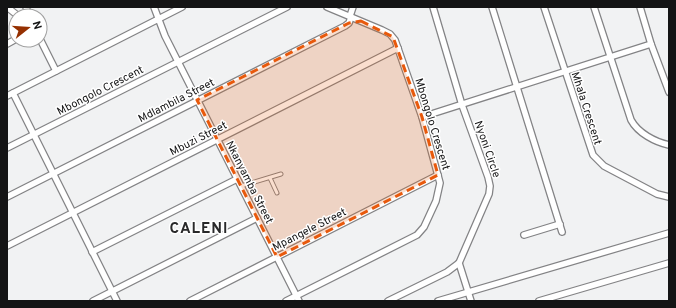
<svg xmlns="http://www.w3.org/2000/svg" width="676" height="308" viewBox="0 0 676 308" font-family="Overpass,sans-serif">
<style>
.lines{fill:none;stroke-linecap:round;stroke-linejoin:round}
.service-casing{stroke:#838385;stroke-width:5}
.minor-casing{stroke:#838385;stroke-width:8}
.service{stroke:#fff;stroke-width:3}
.minor{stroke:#fff;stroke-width:5.5}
.marked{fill:#e8590c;fill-opacity:0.2;stroke:#e8590c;stroke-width:3;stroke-dasharray:8 5;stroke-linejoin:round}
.labels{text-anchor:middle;stroke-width:3;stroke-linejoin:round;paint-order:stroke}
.street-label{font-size:11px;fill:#141415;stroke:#fff}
.district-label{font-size:15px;font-weight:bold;letter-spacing:1px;fill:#29292a;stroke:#fff}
</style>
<rect width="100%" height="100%" fill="#f1f2f3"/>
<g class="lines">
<g class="service-casing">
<g id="service">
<path d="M270,178L277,193"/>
<path d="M241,186L281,174"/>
</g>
</g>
<g class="minor-casing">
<g id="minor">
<path d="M7,7L17,15L26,16"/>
<path d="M26,7L29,16"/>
<path d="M154,7L165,36L299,301"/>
<path d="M492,7L562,232"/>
<path d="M544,7L593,155L604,166L657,194L669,197"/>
<path d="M594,7L631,120C638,133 655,142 669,145"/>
<path d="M640,7L651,44L669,92"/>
<path d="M350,16L353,7"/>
<path d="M40,39L56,71"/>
<path d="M7,44L16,39"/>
<path d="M13,93L117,301"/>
<path d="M7,96L182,7"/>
<path d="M422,117L651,44"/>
<path d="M7,148L287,7"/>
<path d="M7,197L345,26L349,23L351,17"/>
<path d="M524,235L560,224"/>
<path d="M7,246L398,48"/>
<path d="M92,252L237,179"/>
<path d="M459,263L471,301"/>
<path d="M93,301L257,218"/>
<path d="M190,301L438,175"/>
<path d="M286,301L417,235L424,227L436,201L440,183L422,117L395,40L390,34L382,30L327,7"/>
<path d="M388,301L447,272L459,263L489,194L490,186L488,177L462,105L433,7"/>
<path d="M438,301L669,233"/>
<path d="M539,301L669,263"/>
</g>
</g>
<use href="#service" class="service"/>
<use href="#minor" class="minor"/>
</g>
<path class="marked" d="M361,21L393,37L422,117L438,175L277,257L197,100L349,23Z"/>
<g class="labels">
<g class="street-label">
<text transform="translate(100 90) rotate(-27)" y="4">Mbongolo Crescent</text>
<text transform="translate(176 100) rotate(-27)" y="4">Mdlambila Street</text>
<text transform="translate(587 108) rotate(72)" y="4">Mhala Crescent</text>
<text transform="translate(433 124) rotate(73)" y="4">Mbongolo Crescent</text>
<text transform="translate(198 138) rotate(-27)" y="4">Mbuzi Street</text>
<text transform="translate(488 149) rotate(71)" y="4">Nyoni Circle</text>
<text transform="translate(250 182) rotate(63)" y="4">Nkanyamba Street</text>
<text transform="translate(309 229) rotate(-27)" y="4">Mpangele Street</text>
</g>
<g class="district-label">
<text x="199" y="233">CALENI</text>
</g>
</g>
<rect width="676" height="308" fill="none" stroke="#141415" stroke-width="16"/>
<g transform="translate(28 28) rotate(73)"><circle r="19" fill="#ffffff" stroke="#a1a1a1"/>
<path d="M0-3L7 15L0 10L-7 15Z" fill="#953001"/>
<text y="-6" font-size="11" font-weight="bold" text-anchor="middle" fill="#141415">N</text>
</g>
</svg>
